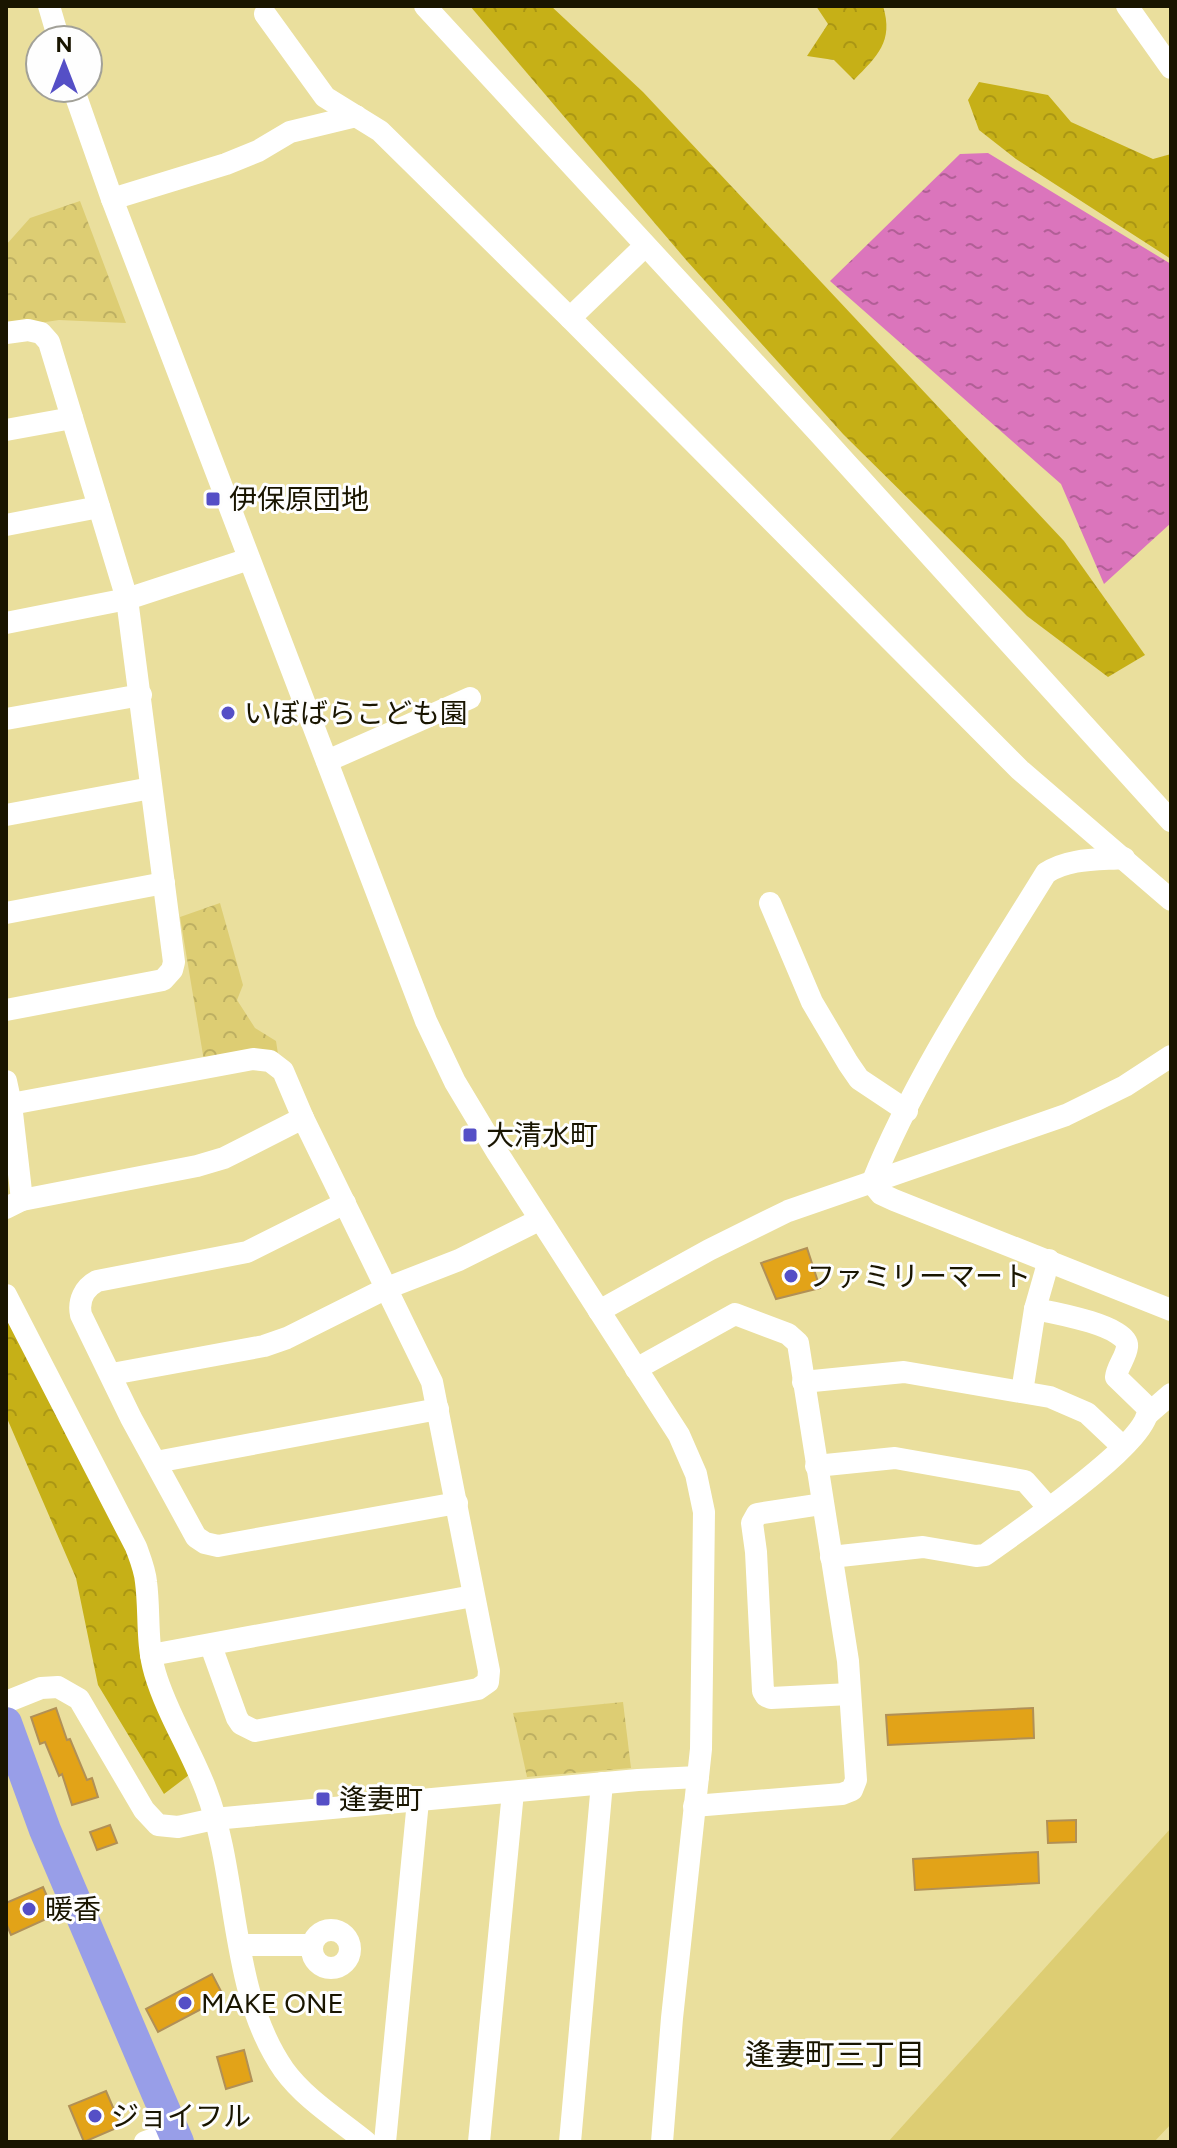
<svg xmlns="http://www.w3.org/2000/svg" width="1177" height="2148" viewBox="0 0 1177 2148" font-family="Figtree,'Noto Sans JP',sans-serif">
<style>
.green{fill:#ddcd73}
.forest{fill:url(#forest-crowns)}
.park{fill:url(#park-crowns)}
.water{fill:url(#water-ripples)}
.building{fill:#e2a318;stroke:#b19056;stroke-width:2}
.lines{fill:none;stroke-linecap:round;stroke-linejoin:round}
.minor{stroke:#fff;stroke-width:22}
.highway{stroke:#989ee8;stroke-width:32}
.poi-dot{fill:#554fc6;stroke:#fefefe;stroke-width:3}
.labels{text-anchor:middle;stroke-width:6;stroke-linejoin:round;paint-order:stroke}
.poi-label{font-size:28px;fill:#191500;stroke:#fefefe;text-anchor:start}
.neighbourhood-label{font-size:30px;fill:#191500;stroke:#fefefe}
</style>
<defs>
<pattern id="forest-crowns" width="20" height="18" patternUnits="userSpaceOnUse" patternTransform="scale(2)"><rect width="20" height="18" fill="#c6b017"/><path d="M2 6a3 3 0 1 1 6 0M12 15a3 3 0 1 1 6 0" fill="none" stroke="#aa9614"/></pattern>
<pattern id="park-crowns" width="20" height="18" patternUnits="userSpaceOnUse" patternTransform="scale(2)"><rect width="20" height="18" fill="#ddcd73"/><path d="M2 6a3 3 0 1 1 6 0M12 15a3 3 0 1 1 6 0" fill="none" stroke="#bdaf62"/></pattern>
<pattern id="water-ripples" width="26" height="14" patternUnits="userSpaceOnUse" patternTransform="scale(2)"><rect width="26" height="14" fill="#db75bc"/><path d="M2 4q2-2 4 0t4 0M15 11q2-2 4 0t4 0" fill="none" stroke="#b15f96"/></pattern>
</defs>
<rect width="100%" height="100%" fill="#eadf9d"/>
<path class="green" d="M1171,1828V2124L1154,2142H888Z"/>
<g class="forest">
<path d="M470,6H551L643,92L1064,541L1145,655L1108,677L1027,616L843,434L687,261Z"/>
<path d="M816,6H883C894,42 877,56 854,80L834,60L807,56L828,24Z"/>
<path d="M979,82L1048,95L1071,122L1153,159L1171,154V259L1016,159L979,130L968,100Z"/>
<path d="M6,1317L124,1541L133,1566L189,1775L164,1794L98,1685L76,1578L6,1416Z"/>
</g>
<g class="park">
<path d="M80,201L126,323L59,320L6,328V245L30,218Z"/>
<path d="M220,903L243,985L237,1000L255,1028L276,1041L278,1054L204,1061L180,917Z"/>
<path d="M623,1702L631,1768L527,1777L513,1713Z"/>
</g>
<path class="water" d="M988,153L1171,264V523L1104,584L1061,484L830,281L960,154Z"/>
<g class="building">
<path d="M807,1248L820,1288L776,1299L761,1263Z"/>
<path d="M56,1708L67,1740L70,1739L87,1780L92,1778L98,1797L72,1805L62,1774L59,1776L45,1742L40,1744L31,1717Z"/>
<path d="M1033,1708L1034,1738L888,1745L886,1715Z"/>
<path d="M1076,1820V1842L1048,1843L1047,1821Z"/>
<path d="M110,1825L117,1843L97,1850L90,1832Z"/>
<path d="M1038,1852L1039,1883L915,1890L913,1859Z"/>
<path d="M43,1887L55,1915L11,1935L6,1923V1903Z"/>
<path d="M212,1974L224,1997L158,2032L146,2009Z"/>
<path d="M244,2050L252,2081L226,2089L217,2057Z"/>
<path d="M106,2091L121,2126L84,2142L69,2106Z"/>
</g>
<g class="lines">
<g class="minor">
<path d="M49,6L59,40"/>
<path d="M425,6L818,432L1171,821"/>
<path d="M1127,6L1171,68"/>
<path d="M265,14L325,97L380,131L570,318L1020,770L1171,900"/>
<path d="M73,88L112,199L426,1021L455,1082L497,1152L679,1435L696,1474L704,1512L701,1749L672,2018L662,2142"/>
<path d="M112,199L226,164L258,151L290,132L356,116"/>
<path d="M570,318L645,246"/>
<path d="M6,333L28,330L41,333L49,342L127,599L174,962L172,970L163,980L6,1010"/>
<path d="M6,430L72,418"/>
<path d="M6,525L99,507"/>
<path d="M6,623L127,599L249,559"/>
<path d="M6,719L141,695"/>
<path d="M327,761L470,698"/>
<path d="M6,815L151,788"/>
<path d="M1124,858C1097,860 1069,858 1046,873C985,972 916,1074 872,1183L881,1194L894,1200L1171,1310"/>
<path d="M770,903L812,1002L848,1063L859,1079L907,1111"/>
<path d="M6,913L164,883"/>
<path d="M6,1081L11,1104L22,1200L6,1208"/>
<path d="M11,1104L253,1059L270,1061L283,1071L303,1118L432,1382L489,1671L488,1682L478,1689L255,1731L241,1724L237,1718L211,1646"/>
<path d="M22,1200L197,1166L224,1158L303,1118"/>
<path d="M345,1203L247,1252L97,1281C84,1288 78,1301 81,1315L131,1418L196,1537L205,1543L218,1546L457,1503"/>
<path d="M6,1295L136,1547C140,1558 145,1570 146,1582C150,1612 146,1643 155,1673C167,1714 191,1750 206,1790C240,1879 228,1989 284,2070C305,2099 339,2120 366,2142"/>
<path d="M599,1311L709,1250L788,1211L1066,1115L1125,1086L1171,1056"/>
<path d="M636,1369L735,1314L788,1334L798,1343L848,1661L856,1780L852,1790L842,1794L694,1806"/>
<path d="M112,1374L264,1346L287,1338L387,1288L459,1260L539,1220"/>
<path d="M803,1382L904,1372L1050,1397L1087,1413L1123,1447"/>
<path d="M1022,1392L1035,1309L1049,1260"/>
<path d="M1148,1414L1171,1394"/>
<path d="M156,1462L438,1409"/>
<path d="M816,1466L895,1458L1025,1481L1048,1507"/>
<path d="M822,1504L757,1514L752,1523L756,1552L763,1691L766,1696L771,1698L850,1694"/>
<path d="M831,1557L923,1547L976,1556L985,1555C1016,1532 1150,1443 1148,1408L1116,1377C1117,1367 1126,1357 1127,1347C1130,1326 1051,1312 1035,1309"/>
<path d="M151,1655L473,1596"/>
<path d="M6,1702L41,1688L58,1687L79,1699L144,1810L158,1825L178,1827L214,1819L638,1780L698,1777"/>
<circle cx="331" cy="1949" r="19"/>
<path d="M241,1945H312"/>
<path d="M145,2142L173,2132"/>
<path d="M385,2142L418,1801"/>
<path d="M479,2142L513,1792"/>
<path d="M570,2142L602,1783"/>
</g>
<path class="highway" d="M6,1723L45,1830L178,2142"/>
</g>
<g class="poi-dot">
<rect x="205" y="491" width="16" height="16" rx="4"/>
<circle cx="228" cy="713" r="8"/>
<rect x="462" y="1127" width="16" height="16" rx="4"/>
<circle cx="791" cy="1276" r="8"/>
<rect x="315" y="1791" width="16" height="16" rx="4"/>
<circle cx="29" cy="1909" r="8"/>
<circle cx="185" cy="2003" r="8"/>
<circle cx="95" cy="2116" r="8"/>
</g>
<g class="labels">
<g class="poi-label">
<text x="229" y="509">伊保原団地</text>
<text x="244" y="723">いぼばらこども園</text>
<text x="486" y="1145">大清水町</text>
<text x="807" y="1286">ファミリーマート</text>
<text x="339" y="1809">逢妻町</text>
<text x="45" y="1919">暖香</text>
<text x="201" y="2013">MAKE ONE</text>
<text x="111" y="2126">ジョイフル</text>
</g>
<g class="neighbourhood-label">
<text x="835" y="2065">逢妻町三丁目</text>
</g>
</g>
<rect width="1177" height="2148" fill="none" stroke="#191500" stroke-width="16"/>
<g transform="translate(64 64)"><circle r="38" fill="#fefefe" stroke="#a2a198" stroke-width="2"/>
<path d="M0-6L14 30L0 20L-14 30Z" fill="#554fc6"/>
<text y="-12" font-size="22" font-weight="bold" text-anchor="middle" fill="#191500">N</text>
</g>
</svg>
